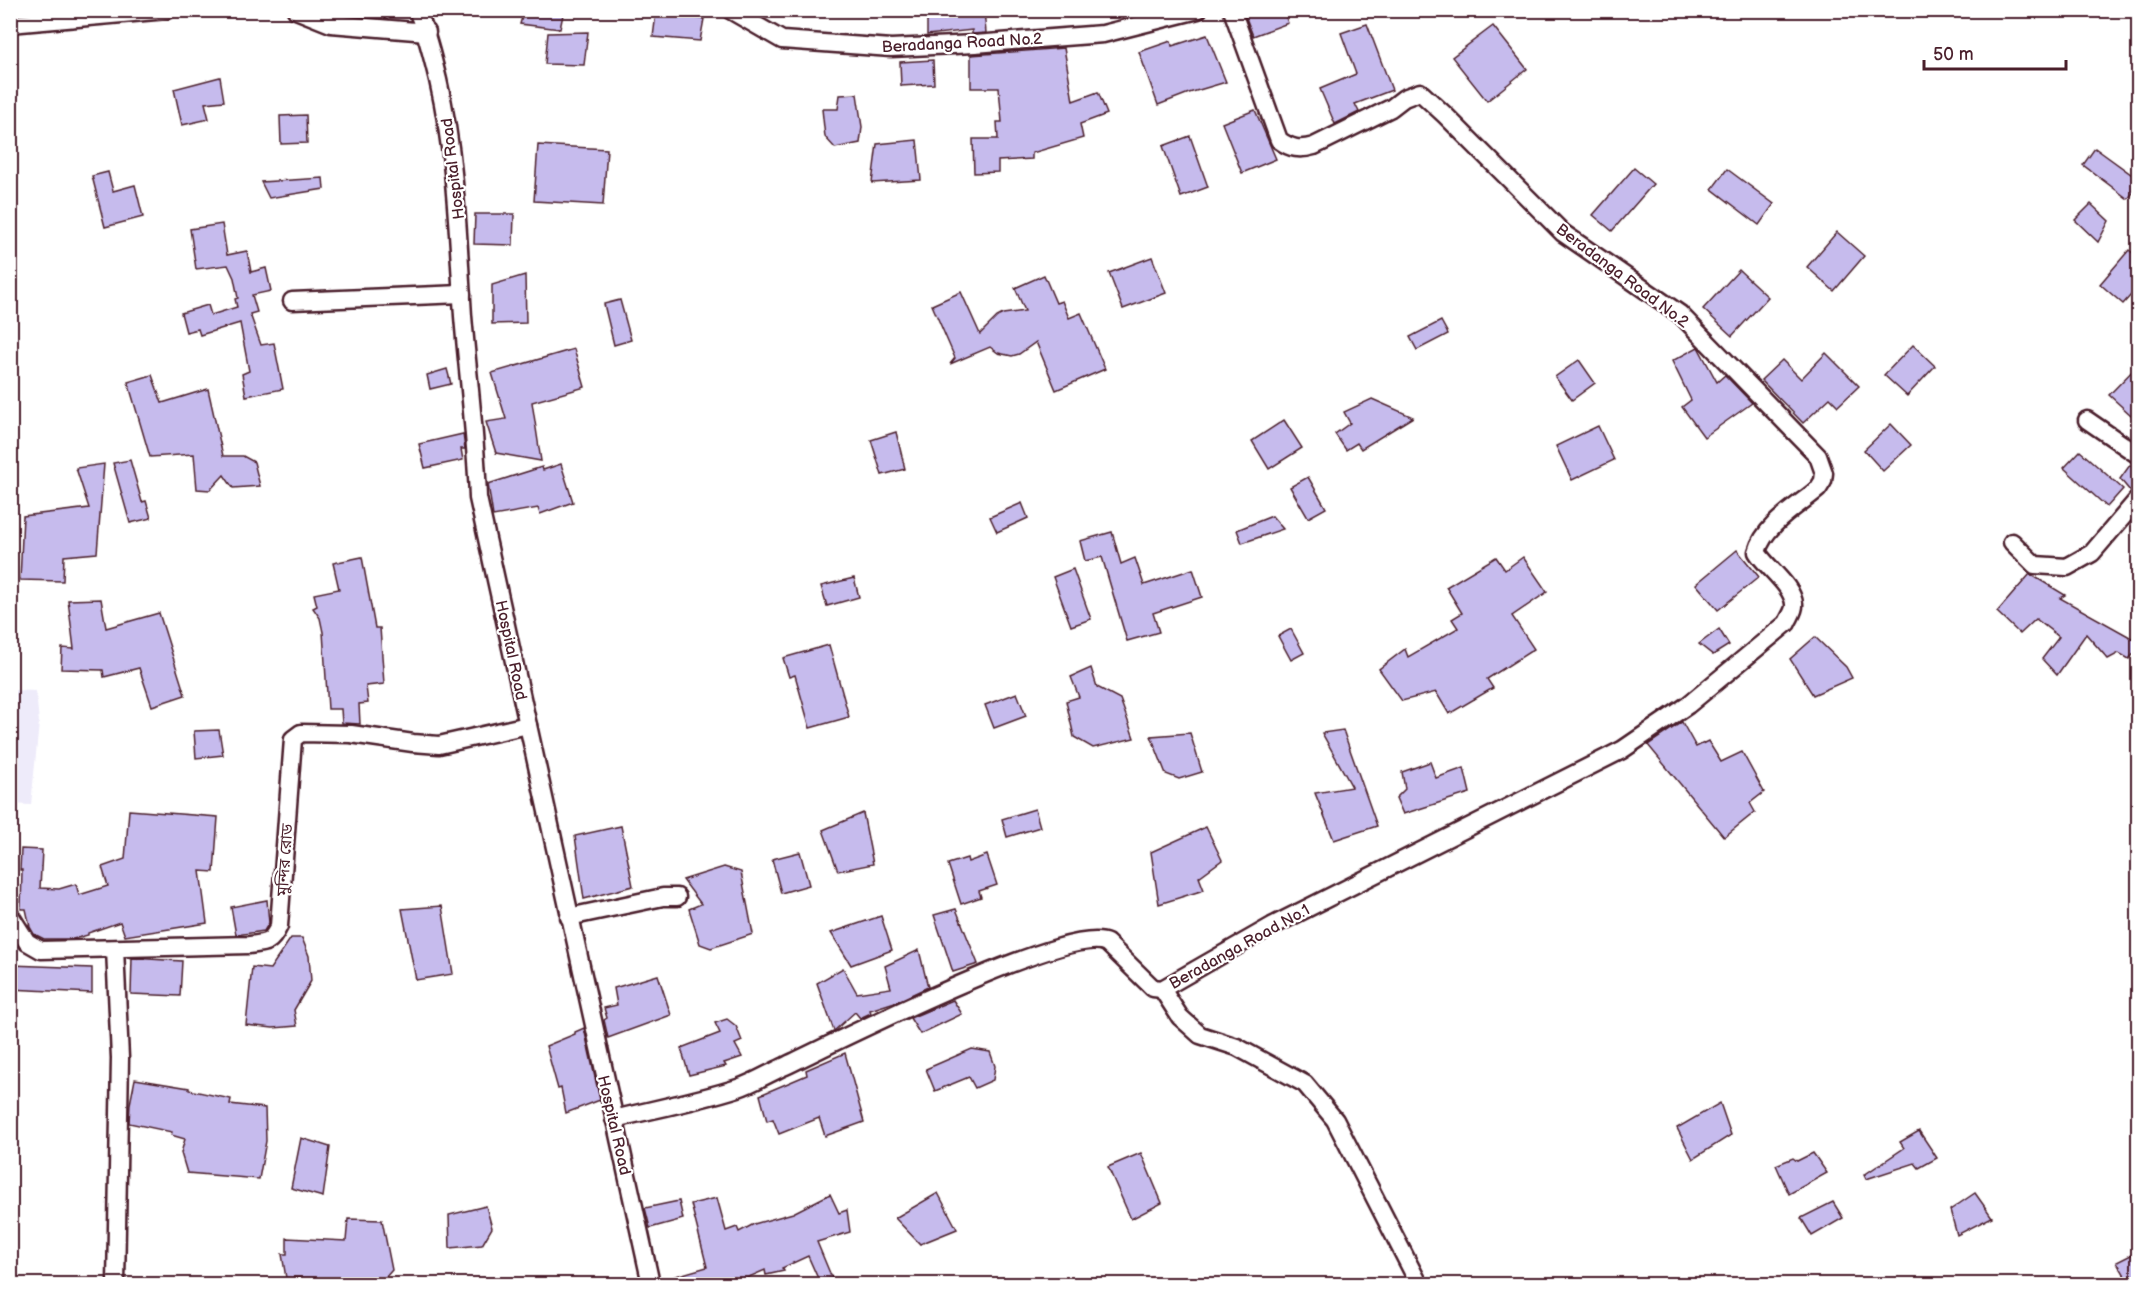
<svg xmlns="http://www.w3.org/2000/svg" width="2149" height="1295" viewBox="0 0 2149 1295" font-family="'Balsamiq Sans','Noto Sans Bengali',sans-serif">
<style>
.built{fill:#eeebfa}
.building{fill:#c6bbed;stroke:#4a1f2b;stroke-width:1.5}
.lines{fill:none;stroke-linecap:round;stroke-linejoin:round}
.minor-casing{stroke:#4a1f2b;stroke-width:21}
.minor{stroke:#fff;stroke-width:16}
.labels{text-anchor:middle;stroke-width:4.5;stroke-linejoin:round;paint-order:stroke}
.street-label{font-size:16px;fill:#4a1f2b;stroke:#fff}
</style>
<rect width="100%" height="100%" fill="#fff"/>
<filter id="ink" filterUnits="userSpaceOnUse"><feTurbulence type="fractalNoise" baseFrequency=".0167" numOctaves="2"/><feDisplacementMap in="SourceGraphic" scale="12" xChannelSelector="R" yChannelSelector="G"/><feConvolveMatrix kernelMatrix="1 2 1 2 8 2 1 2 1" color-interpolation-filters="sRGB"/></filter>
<g filter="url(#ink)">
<path class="built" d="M11,690L36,691L39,723L31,805L11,804Z"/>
<g class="building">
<path d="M524,10H564L560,29L520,24Z"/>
<path d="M927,10H984L986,33L972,34V30L927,35Z"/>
<path d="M1243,10H1283L1288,23L1253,36Z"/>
<path d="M656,14L704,19L700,41L653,37Z"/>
<path d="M1367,24L1392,90L1355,104L1359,112L1335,124L1320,89L1356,74L1341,33Z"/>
<path d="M1493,26L1527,69L1487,101L1452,57Z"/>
<path d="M588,32L584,65L545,64L548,33Z"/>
<path d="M1207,35L1226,82L1189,93L1158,105L1139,52L1171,41L1172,46Z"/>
<path d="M1064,48L1073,101L1098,92L1107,114L1080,124L1083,138L1032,153V159L998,161V172L974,173L973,139H998L997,122H1002L999,88H971V55Z"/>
<path d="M933,60L934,84L901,86L900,62Z"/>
<path d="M220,77L224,101L205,103L209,119L182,125L174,89Z"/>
<path d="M857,94L862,127L860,143L835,148L825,137L822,109H838L840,95Z"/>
<path d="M1255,110L1276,159L1242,173L1222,123Z"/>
<path d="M306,115L307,143L281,144L280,116Z"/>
<path d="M1190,136L1208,187L1181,197L1163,146Z"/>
<path d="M917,140L921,180L872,183L877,144Z"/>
<path d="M538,145L607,149L603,205L534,201Z"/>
<path d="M2095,148L2139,180V185L2128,199L2083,165Z"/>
<path d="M1634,168L1653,184L1612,231L1593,215Z"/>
<path d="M1727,169L1774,204L1759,225L1712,189Z"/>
<path d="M108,172L113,191L135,185L143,217L105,227L92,176Z"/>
<path d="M323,178L324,189L269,198L261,182Z"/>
<path d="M2091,204L2109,221L2098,242L2075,220Z"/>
<path d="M475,214H514L513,245L474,244Z"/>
<path d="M222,224L227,255L247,251L251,272L266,268L271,291L252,295L257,312L250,314L261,345L274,343L283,389L246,396L242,374L249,371L240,323L200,335L198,329L186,332L181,313L208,305L211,315L237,307L235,299L238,298L234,278L228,265L196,269L190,229Z"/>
<path d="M1837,232L1864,256L1834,291L1807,267Z"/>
<path d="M2129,250L2139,258V286L2123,304L2100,284Z"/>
<path d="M1152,257L1166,293L1123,309L1109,273Z"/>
<path d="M1739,270L1768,297L1732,336L1703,309Z"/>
<path d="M525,275L526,323L492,324V285Z"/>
<path d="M1044,275L1056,303L1062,301L1069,318L1081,313L1105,369L1056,390L1036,342L1019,354L1012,356L998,353L990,347L950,364L955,358L932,305L961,292L980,334L997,317L1003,314L1025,311L1015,288Z"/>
<path d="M620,300L631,340L614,345L604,304Z"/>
<path d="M1441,321L1448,334L1417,350L1410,337Z"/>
<path d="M1913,345L1935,366L1907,396L1884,375Z"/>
<path d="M1698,347L1717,382L1725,375L1752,403L1704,437L1682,407L1691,400L1672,361Z"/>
<path d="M574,349L585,387L532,402L541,461L496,453L486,422L506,419L492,373Z"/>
<path d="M1826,353L1859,386L1838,406L1830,398L1803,423L1761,380L1782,360L1801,379Z"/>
<path d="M1579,360L1595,383L1572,400L1555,377Z"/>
<path d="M2139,364V407L2131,415L2109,395Z"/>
<path d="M447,369L451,384L430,389L427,375Z"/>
<path d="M152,375L162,403L208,389L223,456H243L254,462L260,486L233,488L224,475L210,490L197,489L194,454L150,457L128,382Z"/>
<path d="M1372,399L1413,417L1361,449L1357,443L1346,450L1335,434L1350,423L1344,412Z"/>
<path d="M1284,420L1302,448L1269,469L1252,441Z"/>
<path d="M1891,424L1911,445L1883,471L1864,450Z"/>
<path d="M1598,426L1614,460L1572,480L1556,446Z"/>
<path d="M896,432L905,469L882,475L871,440Z"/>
<path d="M463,434L465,449H461L463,460L425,468L419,444Z"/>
<path d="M2080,451L2123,489L2107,507L2064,468Z"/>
<path d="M130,460L142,502L146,501L151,518L130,523L113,463Z"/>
<path d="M104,464L97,553L64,556L63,581L20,580L23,516L89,508L76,468Z"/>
<path d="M561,464L573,502L540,514L538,508L493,516L488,484L542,467L543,470Z"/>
<path d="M2130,465L2139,472V483L2131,492L2120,479Z"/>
<path d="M1308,477L1326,508L1308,518L1290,487Z"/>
<path d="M1022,503L1028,518L997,532L990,517Z"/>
<path d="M1272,516L1283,529L1242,543L1237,530Z"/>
<path d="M1112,532L1121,564L1135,558L1144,585L1193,569L1202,597L1153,613L1159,632L1127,641L1102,557L1085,561L1080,541Z"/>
<path d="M1737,550L1759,577L1718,610L1696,584Z"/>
<path d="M362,557L375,628H380L384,684L366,686L368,703L359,704L360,724L342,723L341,709H328L323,632L320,618L313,608L317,606L314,594L339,589L333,563Z"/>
<path d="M1496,557L1505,570L1523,557L1547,592L1512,616L1534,649L1487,679L1493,688L1449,714L1436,692L1402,701L1379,669L1405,649L1408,657L1458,628L1452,619L1462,613L1446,587Z"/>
<path d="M1073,569L1091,619L1071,626L1053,577Z"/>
<path d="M2030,574L2065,595L2060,598L2139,642V648L2129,659L2119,653L2108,659L2086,634L2057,675L2042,659L2059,637L2036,619L2020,634L1997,612Z"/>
<path d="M854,578L859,597L827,606L821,586Z"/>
<path d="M101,599L106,628L159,613L185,695L152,706L139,668L104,677L103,670L61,669L62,648L74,649L68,600Z"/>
<path d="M1291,629L1304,653L1291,660L1278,636Z"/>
<path d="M1719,629L1729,645L1713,655L1699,644Z"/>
<path d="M1815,637L1846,667L1852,678L1813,695L1790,659Z"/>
<path d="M829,645L849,717L810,728L795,675L789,677L783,658Z"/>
<path d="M1091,668L1097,687L1120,699L1134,738L1093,748L1074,737L1066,701L1079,697L1071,677Z"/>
<path d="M1017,693L1026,716L994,728L985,705Z"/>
<path d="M1682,722L1696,747L1708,741L1721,762L1742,752L1764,792L1750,803L1755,812L1724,837L1648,745Z"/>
<path d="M219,730L223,755L196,758L194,731Z"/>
<path d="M1343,730L1377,826L1334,840L1315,793L1352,787L1322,733Z"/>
<path d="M1190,733L1202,772L1179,779L1166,774L1151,736Z"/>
<path d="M1430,762L1436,778L1464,768L1470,793L1403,814L1396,798L1405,789L1402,772Z"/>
<path d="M1035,809L1040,827L1007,837L1002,819Z"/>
<path d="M129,810L218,817L214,872L200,871L207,923L125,936L120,922L88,933V935L73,939H44L34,934L30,927L26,909H21L22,870H20L21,849L42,850L40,888L59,889L76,884L79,895L108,886L102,867L125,859Z"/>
<path d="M863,813L873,864L838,871L823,830Z"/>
<path d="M621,826L633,886L584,899L575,836Z"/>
<path d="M1206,827L1222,860L1199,877L1204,890L1159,904L1151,852Z"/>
<path d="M800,852L809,885L781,893L772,859Z"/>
<path d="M987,855L997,885L979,891L981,897L961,904L948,864L967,858L968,862Z"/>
<path d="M724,867L741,872L753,934L711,948L700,944L689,909L701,904L683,880Z"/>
<path d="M267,900L269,923L264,931L236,935L231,907Z"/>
<path d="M442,906L453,974L416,980L402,909Z"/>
<path d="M956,909L978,964L953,972L934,915Z"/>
<path d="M881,916L892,950L851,965L831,933Z"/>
<path d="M291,938H302L309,956L311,981L294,1010L297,1026L273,1028L246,1025L252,967L270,969Z"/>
<path d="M919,950L928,987L898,1001L870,1010L871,1013L860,1018L855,1012L834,1031L817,983L843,968L857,993L891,988L885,966Z"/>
<path d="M132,958L182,961L180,996L131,994Z"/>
<path d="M10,965L92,968V993L10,989Z"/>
<path d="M658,975L671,1015L608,1038L604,1020L607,1018L604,1008L617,1005L614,988Z"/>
<path d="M953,1000L962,1014L920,1034L910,1018Z"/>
<path d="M727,1019L736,1026L742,1041L735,1044L742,1057L724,1063L726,1066L689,1075L681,1048L720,1033L715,1023Z"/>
<path d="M584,1028L600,1100L566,1113L561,1088L558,1089L546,1046L575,1034V1032Z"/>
<path d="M972,1049L990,1052L995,1066L993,1080L975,1088L969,1077L935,1091L926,1069Z"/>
<path d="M845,1053L864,1122L825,1136L819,1118L779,1134L773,1119L767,1121L760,1095L807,1075L806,1070Z"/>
<path d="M135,1079L189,1088V1090L231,1099L230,1104L265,1108L266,1141L259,1179L187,1173L181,1153L185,1139L171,1135L172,1132L129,1123L130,1104Z"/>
<path d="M1720,1103L1731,1135L1693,1159L1677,1128Z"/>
<path d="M1919,1131L1937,1158L1919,1168L1915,1163L1866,1179L1864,1175L1904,1148L1900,1142Z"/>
<path d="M301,1138L330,1147L323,1197L291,1188Z"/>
<path d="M1141,1153L1162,1203L1131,1219L1108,1167Z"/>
<path d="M1813,1153L1827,1173L1789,1194L1776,1165L1793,1158L1797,1161Z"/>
<path d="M938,1193L957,1229L920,1244L895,1218Z"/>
<path d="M1975,1193L1992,1217L1957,1235L1950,1210Z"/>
<path d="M830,1194L839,1213L847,1210L850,1232L817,1242L832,1278L820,1283L808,1256L782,1268L784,1271L766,1275L765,1270L733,1284H663L662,1280L707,1267L691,1204L717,1198L726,1231L737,1227L739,1232L754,1224L793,1213Z"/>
<path d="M679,1201L683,1219L650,1228L645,1208Z"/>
<path d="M1833,1202L1843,1218L1812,1236L1801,1218Z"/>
<path d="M486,1206L492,1228L482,1245L450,1248L449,1215Z"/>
<path d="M348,1219L382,1220L392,1270L385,1278H286L282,1254H287V1238L346,1241Z"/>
<path d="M2139,1251V1284H2130L2117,1262Z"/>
</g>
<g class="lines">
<g class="minor-casing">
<g id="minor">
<path d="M296,10L331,24L427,32"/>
<path d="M417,10C427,33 432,56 438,80C456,157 458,237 463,316C468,376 476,437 478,498L651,1284"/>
<path d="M730,10L782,40L891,48L975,44L1103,34L1198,10"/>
<path d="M10,24L167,10"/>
<path d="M292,301L462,294"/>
<path d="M2087,420L2138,455"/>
<path d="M2012,542L2035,565L2067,567L2092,553L2138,499"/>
<path d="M10,915L27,942L41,950L249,945C267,943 271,943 279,926L293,739L301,733L351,734L413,743L439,745L528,725"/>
<path d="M569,917L663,897H677"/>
<path d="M115,949L120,1058L116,1284"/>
<path d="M1162,989L1180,1017L1200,1035L1237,1047L1305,1084L1335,1120L1419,1284"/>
<path d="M614,1119C655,1109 697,1101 738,1088C753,1083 768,1074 783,1067C832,1044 1068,924 1107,943L1153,988L1162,989L1272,926L1622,750L1688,705L1787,623C1789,617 1795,611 1794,604C1793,586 1766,567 1757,552C1764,525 1798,506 1818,489L1823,481L1824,473L1818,456L1680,314L1563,233L1445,115L1420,92L1404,98L1391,108L1314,146C1300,150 1291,149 1279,140L1232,10"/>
</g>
</g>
<use href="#minor" class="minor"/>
</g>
</g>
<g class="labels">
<g class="street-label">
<text transform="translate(962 42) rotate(-3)" y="6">Beradanga Road No.2</text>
<text transform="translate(452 169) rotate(-97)" y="6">Hospital Road</text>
<text transform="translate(1623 275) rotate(37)" y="6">Beradanga Road No.2</text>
<text transform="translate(512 650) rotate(78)" y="6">Hospital Road</text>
<text transform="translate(284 860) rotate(-86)" y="6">মুন্দির রোড</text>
<text transform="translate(1239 946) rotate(-29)" y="6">Beradanga Road No.1</text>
<text transform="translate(615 1125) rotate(77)" y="6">Hospital Road</text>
</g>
</g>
<rect width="2149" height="1295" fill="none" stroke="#fff" stroke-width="36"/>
<rect x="18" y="18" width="2113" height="1259" fill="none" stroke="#4a1f2b" stroke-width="2" filter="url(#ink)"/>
<path d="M1924 60v9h142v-9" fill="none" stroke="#4a1f2b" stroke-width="3"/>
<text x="1933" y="60" font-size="18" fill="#4a1f2b" stroke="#ffffff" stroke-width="4.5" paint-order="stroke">50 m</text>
</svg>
